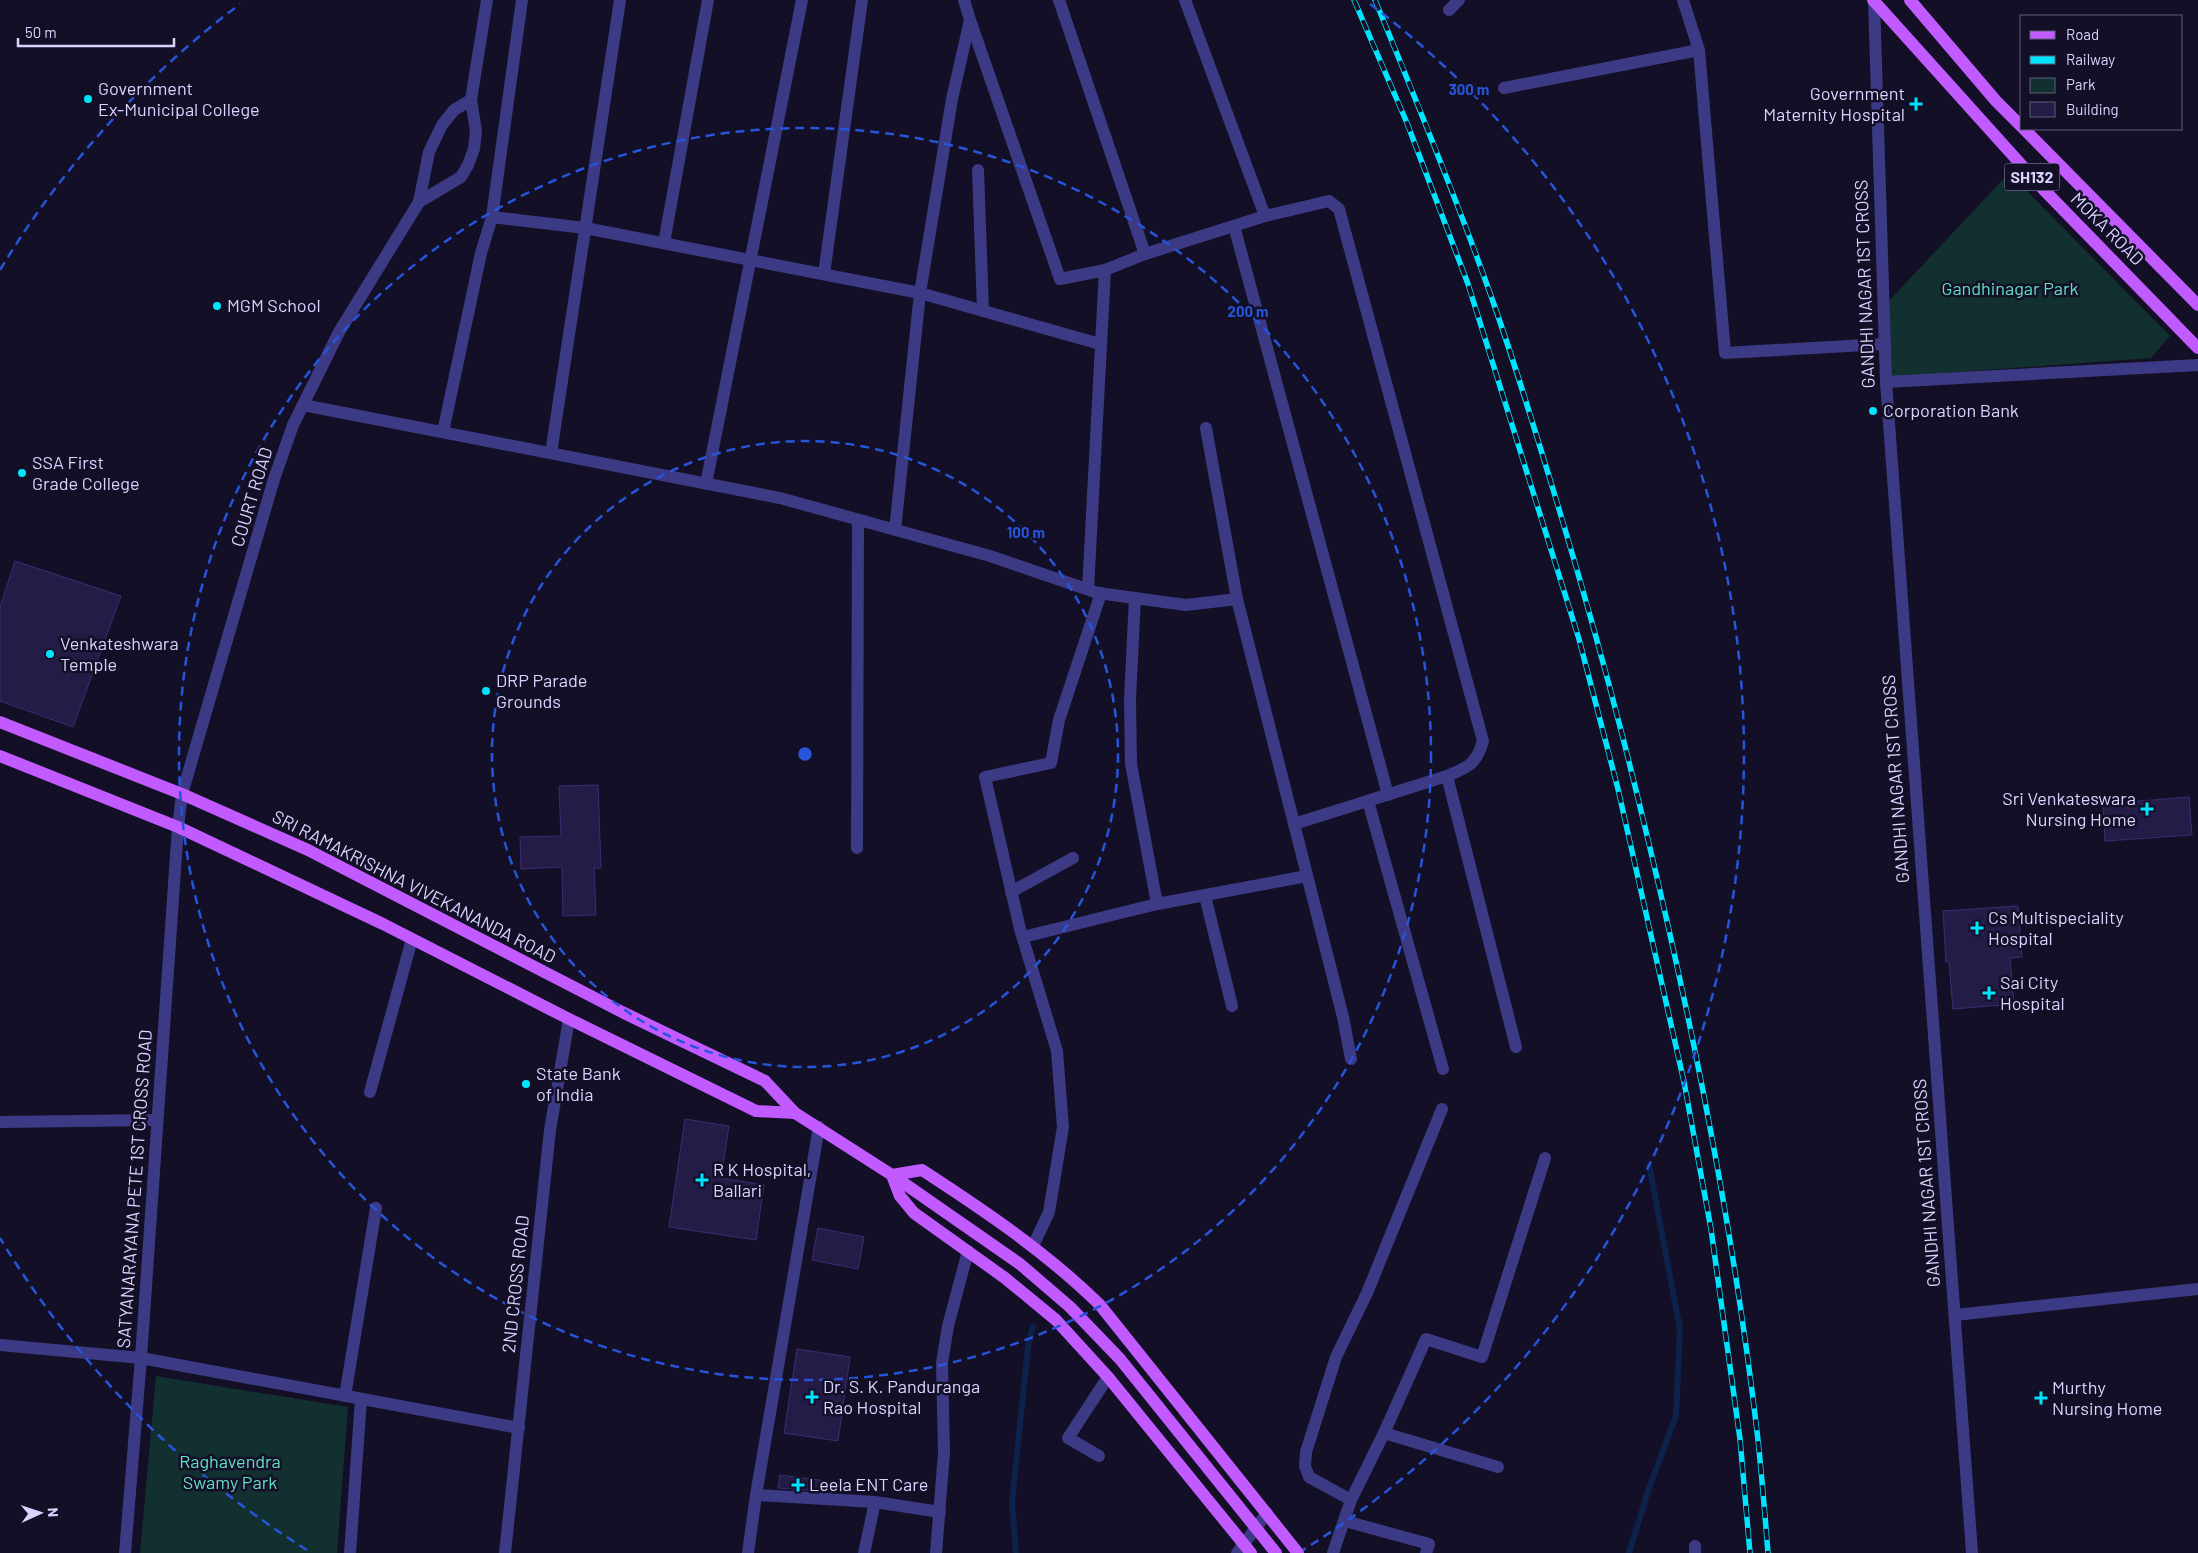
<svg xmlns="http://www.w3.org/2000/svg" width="2198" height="1553" viewBox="0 0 2198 1553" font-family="Barlow,sans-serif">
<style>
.green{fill:#12302f}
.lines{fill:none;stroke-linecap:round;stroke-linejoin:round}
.stream{stroke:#0c2248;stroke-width:6}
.building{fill:#241b47;stroke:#3b2d73}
.minor{stroke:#3d3a85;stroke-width:12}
.major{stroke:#c25bff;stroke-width:12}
.rail-casing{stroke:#00e5ff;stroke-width:5.5}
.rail{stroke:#130f26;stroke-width:4;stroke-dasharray:11;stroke-linecap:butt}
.major-bridge{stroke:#c25bff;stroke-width:12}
.ring{fill:none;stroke:#2655da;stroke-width:2.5;stroke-dasharray:9 6}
.poi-dot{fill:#00e5ff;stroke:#130f26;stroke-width:2}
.labels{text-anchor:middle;stroke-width:5;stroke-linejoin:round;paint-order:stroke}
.shield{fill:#130f26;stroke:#9e99be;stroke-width:1}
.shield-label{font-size:16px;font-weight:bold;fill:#d9d4ff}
.poi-label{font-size:18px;fill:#d9d4ff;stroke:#130f26;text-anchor:start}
.street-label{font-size:18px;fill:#d9d4ff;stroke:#130f26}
.park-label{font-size:18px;fill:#5fe0c0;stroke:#130f26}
.centre{fill:#2655da;stroke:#130f26;stroke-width:2.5}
.ring-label{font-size:15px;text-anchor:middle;font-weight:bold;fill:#2655da;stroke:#130f26;stroke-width:5;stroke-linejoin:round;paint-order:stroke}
</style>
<rect width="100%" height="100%" fill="#130f26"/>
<g class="green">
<path d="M2009,173L2170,336L2151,358L1889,377L1887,303Z"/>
<path d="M156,1376L348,1407L337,1553H140Z"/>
</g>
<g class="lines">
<g class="stream">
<path d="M1016,1553L1012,1502L1028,1347L1033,1326"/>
<path d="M1629,1553L1649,1488L1676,1416L1680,1329L1649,1165"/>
</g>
</g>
<g class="building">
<path d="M15,561L121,596L73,727L0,701V607Z"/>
<path d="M598,785L601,868H594L596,915L563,916L562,867L521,869L520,837L561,836L559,786Z"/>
<path d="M2189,797L2192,835L2105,841L2103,804Z"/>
<path d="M2018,906L2022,957L2010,958L2014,1004L1953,1009L1949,962H1946L1943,911Z"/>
<path d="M685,1119L729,1126L721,1178L764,1185L756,1240L669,1227Z"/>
<path d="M818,1228L864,1237L858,1269L812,1260Z"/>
<path d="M797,1349L850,1357L838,1441L784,1433Z"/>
<path d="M780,1475L820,1480L819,1491L778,1488Z"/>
</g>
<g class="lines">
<g class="minor">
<path d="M1059,0L1145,254"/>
<path d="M1185,0L1265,216"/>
<path d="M1683,0L1699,50L1725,353L1883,344"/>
<path d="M1874,0L1886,382L1972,1553"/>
<path d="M1449,10L1459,0"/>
<path d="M970,20L1060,279L1105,270"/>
<path d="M1504,88L1699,50"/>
<path d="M978,170L983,311"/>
<path d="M419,202L461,177L468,165L474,149L476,131L471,100L487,0"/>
<path d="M492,217L585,228L920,293L1100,344"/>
<path d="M1234,226L1388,795"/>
<path d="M664,243L708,0"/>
<path d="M824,274L862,0"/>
<path d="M1886,382L2198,365"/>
<path d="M303,405L780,498L990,556L1098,593L1186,605L1237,599"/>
<path d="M1206,428L1237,599L1343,1017L1351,1059"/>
<path d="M443,432L481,253L492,217L522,0"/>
<path d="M551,453L620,0"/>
<path d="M706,484L802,0"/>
<path d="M895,530L920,293L952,99L970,20L964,0"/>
<path d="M1088,589L1105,270L1145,254L1265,216L1329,201L1339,209L1483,741C1476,765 1468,767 1447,776L1294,824"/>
<path d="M1135,598L1130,699L1131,764L1157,904"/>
<path d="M1447,776L1516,1047"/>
<path d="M1368,801L1443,1069"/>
<path d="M857,848L858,520"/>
<path d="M1011,892L1073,858"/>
<path d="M1205,896L1232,1006"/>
<path d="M1023,937L1157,904L1307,876"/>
<path d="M370,1092L412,939"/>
<path d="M0,1122L157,1120"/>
<path d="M1033,1246L1049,1212L1063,1127L1057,1051L1020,929L985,777L1051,763L1059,720L1101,593"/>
<path d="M1955,1315L2198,1289"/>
<path d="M0,1345L141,1358L519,1428"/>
<path d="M345,1396L376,1208"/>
<path d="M1384,1433L1498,1467"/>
<path d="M1099,1456L1068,1438L1108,1377"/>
<path d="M756,1495L875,1502L940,1512"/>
<path d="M1351,1500L1309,1477L1305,1466L1306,1452L1336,1357L1367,1293L1442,1109"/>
<path d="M1345,1521L1429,1544L1426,1553"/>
<path d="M125,1553L141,1358L178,827L182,794L274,479L293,425L339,332L419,202L429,152L442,125L454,110L471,100"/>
<path d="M350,1553L361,1399"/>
<path d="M505,1553L550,1130L569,1019"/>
<path d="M748,1553L756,1495L819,1127"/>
<path d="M864,1553L875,1502"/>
<path d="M936,1553L944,1453L942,1363L948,1326L968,1251"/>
<path d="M1237,1553L1267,1513"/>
<path d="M1333,1553L1351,1500L1384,1433L1426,1339L1482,1357L1545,1158"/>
<path d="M1695,1553V1546"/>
</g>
<g class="major">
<path d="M1873,0L2044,190L2198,348"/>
<path d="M1910,0L1996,101L2022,127"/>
<path d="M2024,129L2198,305"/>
<path d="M0,722L182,794L308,850L622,1012L765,1081L795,1113L892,1175L900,1196L914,1213L1005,1278L1056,1320L1108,1377L1251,1553"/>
<path d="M0,756L178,827L383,924L569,1019L756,1111L795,1113"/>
<path d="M892,1175L922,1170C985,1211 1046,1252 1100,1305L1298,1553"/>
</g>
<g class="rail-casing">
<g id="rail">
<path d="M1354,0L1407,123L1468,284L1579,639L1618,789L1684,1082L1711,1229L1740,1439L1750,1553"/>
<path d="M1375,0C1412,90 1449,180 1482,271C1508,341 1530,414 1552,486C1578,571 1602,656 1624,742C1682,972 1731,1205 1758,1440C1762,1478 1765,1515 1768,1553"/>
</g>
</g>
<use href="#rail" class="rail"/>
<path class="major-bridge" d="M892,1175L1020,1264L1070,1307L1120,1359L1276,1553"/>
</g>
<g class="ring">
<circle cx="805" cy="754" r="313"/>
<circle cx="805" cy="754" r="626"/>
<path d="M307 1550A939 939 0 0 1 0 1238M0 270A939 939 0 0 1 240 4M1370 4A939 939 0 0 1 1303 1550"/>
</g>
<g class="poi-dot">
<circle cx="88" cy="99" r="5"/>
<path d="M1913.5 96.5h5v5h5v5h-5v5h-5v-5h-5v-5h5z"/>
<circle cx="217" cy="306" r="5"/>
<circle cx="1873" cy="411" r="5"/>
<circle cx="22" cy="473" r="5"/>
<circle cx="50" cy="654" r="5"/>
<circle cx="486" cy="691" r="5"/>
<path d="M2144.5 801.5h5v5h5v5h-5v5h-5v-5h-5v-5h5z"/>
<path d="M1974.5 920.5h5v5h5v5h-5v5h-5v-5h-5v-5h5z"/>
<path d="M1986.5 985.5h5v5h5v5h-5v5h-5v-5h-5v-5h5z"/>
<circle cx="526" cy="1084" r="5"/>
<path d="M699.5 1172.5h5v5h5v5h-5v5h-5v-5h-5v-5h5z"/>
<path d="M809.5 1389.5h5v5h5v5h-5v5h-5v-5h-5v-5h5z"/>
<path d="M2038.5 1390.5h5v5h5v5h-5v5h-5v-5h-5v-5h5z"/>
<path d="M795.5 1477.5h5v5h5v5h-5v5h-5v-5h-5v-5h5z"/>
</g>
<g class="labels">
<rect class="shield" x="2004.5" y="163.5" width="55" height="27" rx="4"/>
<g class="shield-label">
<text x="2032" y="183">SH132</text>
</g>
<g class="poi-label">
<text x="98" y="95">Government<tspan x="98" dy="21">Ex-Municipal College</tspan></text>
<text x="1905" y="100" text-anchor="end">Government<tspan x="1905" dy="21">Maternity Hospital</tspan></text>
<text x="227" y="312">MGM School</text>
<text x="1883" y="417">Corporation Bank</text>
<text x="32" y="469">SSA First<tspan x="32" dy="21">Grade College</tspan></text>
<text x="60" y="650">Venkateshwara<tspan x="60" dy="21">Temple</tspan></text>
<text x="496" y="687">DRP Parade<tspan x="496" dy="21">Grounds</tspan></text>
<text x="2136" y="805" text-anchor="end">Sri Venkateswara<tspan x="2136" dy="21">Nursing Home</tspan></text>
<text x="1988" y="924">Cs Multispeciality<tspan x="1988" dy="21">Hospital</tspan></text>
<text x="2000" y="989">Sai City<tspan x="2000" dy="21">Hospital</tspan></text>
<text x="536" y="1080">State Bank<tspan x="536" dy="21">of India</tspan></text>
<text x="713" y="1176">R K Hospital,<tspan x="713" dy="21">Ballari</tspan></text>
<text x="823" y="1393">Dr. S. K. Panduranga<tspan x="823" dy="21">Rao Hospital</tspan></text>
<text x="2052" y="1394">Murthy<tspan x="2052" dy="21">Nursing Home</tspan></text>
<text x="809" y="1491">Leela ENT Care</text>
</g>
<g class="street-label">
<text transform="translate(2107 229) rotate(45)" y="6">MOKA ROAD</text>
<text transform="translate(1865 284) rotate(-92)" y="6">GANDHI NAGAR 1ST CROSS</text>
<text transform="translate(252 497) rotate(-73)" y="6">COURT ROAD</text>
<text transform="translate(1896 779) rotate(-94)" y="6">GANDHI NAGAR 1ST CROSS</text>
<text transform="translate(414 887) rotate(27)" y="6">SRI RAMAKRISHNA VIVEKANANDA ROAD</text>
<text transform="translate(1927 1183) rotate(-94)" y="6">GANDHI NAGAR 1ST CROSS</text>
<text transform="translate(135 1189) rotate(-86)" y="6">SATYANARAYANA PETE 1ST CROSS ROAD</text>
<text transform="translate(516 1284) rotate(-84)" y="6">2ND CROSS ROAD</text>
</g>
<g class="park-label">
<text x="2010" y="295">Gandhinagar Park</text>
<text x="230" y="1468">Raghavendra<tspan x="230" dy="21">Swamy Park</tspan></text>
</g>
</g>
<circle cx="805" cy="754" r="8" class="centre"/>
<g class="ring-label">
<text x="1469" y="95">300 m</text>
<text x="1248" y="317">200 m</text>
<text x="1026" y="538">100 m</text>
</g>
<rect x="2020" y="15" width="162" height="115" fill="#130f26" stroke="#625e7d"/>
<rect x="2030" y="31" width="25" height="8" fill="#c25bff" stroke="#625e7d"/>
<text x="2066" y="40" font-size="15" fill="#d9d4ff">Road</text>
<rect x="2030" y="56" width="25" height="8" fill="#00e5ff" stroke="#625e7d"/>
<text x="2066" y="65" font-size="15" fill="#d9d4ff">Railway</text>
<rect x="2030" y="78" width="25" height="15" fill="#12302f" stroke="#625e7d"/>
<text x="2066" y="90" font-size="15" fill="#d9d4ff">Park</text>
<rect x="2030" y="102" width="25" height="15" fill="#241b47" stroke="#625e7d"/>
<text x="2066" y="115" font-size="15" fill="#d9d4ff">Building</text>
<g transform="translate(40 1513) rotate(87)" stroke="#130f26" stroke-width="4" paint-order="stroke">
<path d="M0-4L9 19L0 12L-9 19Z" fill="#d9d4ff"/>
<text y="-8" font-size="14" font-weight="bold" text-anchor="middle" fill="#d9d4ff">N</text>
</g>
<path d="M18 38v8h156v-8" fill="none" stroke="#d9d4ff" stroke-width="2.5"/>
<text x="25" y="38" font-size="15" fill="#d9d4ff" stroke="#130f26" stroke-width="4" paint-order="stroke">50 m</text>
</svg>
